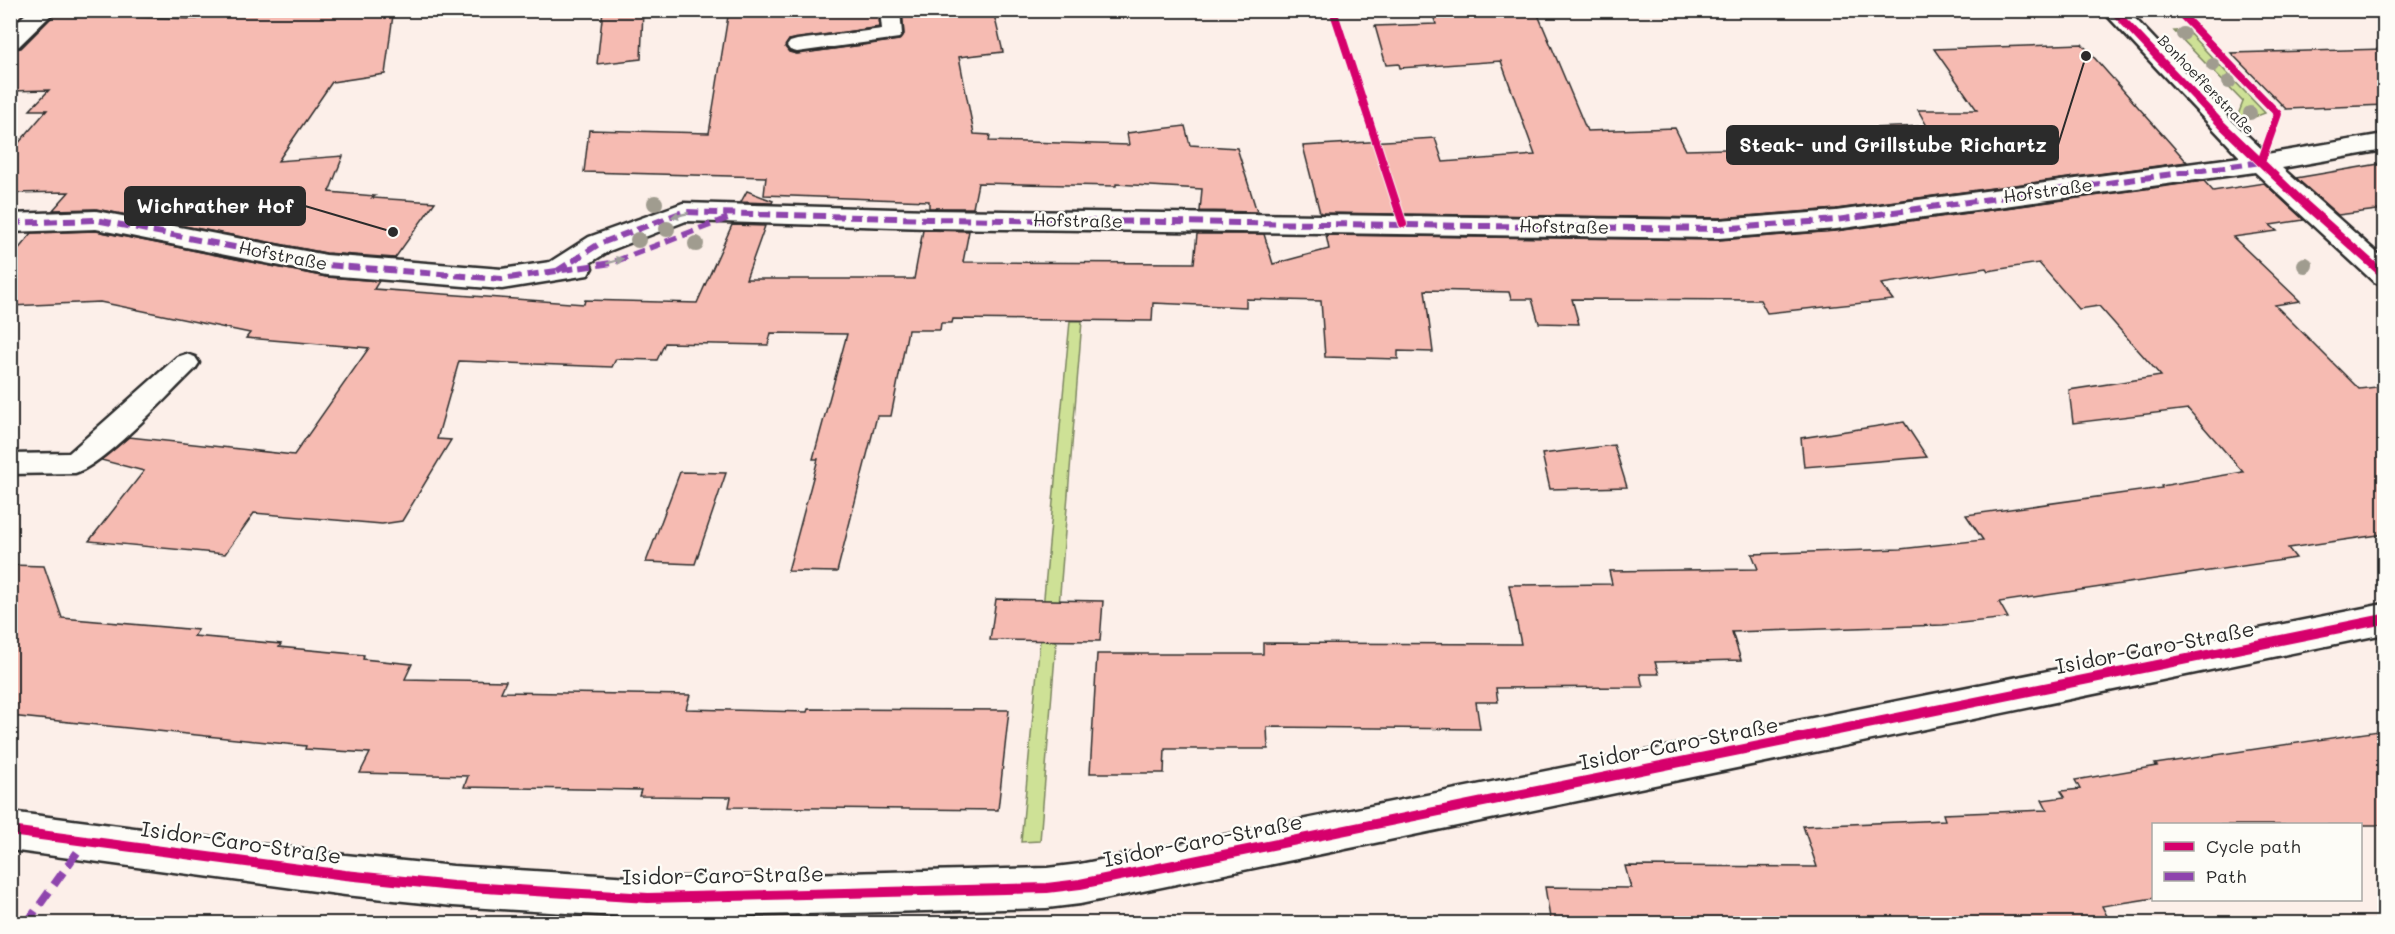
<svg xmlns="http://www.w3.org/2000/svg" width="2395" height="934" viewBox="0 0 2395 934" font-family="Mali,sans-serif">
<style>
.green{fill:#cee196;stroke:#7c8660;stroke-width:1.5}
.building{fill:#f6bbb2;stroke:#2b2b2b;stroke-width:1.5}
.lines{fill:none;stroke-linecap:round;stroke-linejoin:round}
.lane-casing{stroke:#2b2b2b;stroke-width:5}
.street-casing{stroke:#2b2b2b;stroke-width:5}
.lane{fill:#fdfcf7;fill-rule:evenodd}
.street{fill:#fdfcf7;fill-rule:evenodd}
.quiet-far1{stroke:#8e44ad;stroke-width:6;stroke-dasharray:12 6;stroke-linecap:butt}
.quiet{stroke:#8e44ad;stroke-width:8;stroke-dasharray:16 8;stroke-linecap:butt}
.cycleway-far1-casing{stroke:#fdfcf7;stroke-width:10}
.cycleway-casing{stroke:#fdfcf7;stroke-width:14}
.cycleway-far1{stroke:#d6006c;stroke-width:8}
.cycleway{stroke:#d6006c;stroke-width:10}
.tree{fill:#a09c8f}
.oneway{fill:#9e9e9b}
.labels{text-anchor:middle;stroke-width:5;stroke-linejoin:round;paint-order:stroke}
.far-street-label{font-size:15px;fill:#2b2b2b;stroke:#fdfcf7}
.street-label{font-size:18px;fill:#2b2b2b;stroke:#fdfcf7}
.near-street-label{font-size:21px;fill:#2b2b2b;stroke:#fdfcf7}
.leader{fill:none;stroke:#2b2b2b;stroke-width:2}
.callout-dot{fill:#2b2b2b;stroke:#fdfcf7;stroke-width:2}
.callout{fill:#2b2b2b;stroke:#2b2b2b;stroke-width:2}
.callout-label{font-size:20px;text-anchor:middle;font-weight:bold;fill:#fff}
</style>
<rect width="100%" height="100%" fill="#fcefe9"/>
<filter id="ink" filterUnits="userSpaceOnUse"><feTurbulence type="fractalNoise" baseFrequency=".0167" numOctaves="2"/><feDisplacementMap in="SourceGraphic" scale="12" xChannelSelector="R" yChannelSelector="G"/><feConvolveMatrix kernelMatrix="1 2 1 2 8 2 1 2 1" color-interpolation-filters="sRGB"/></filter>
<g filter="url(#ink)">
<g class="green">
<path d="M2186,30L2265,113L2239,123L2236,120L2243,102L2174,31Z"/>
<path d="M1070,321H1082L1040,841L1021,842Z"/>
</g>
<g class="building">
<path d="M234,10L393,15L385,74L332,82L278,161L343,156L329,192L375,196L372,198L435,202L395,258L326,253L96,209L53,210L69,192L10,193V153L47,110H30L49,90L10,91V50L21,48L54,15L197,19L205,11Z"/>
<path d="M603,10H643L641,59L597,64Z"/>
<path d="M729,10H878L880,27L789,40L785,47L789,52L797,54L899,40L904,34L902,10H993L1003,52L959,57L974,134L990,135L989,141L1129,145L1127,133L1185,126L1190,145L1237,148L1257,212L1200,211L1202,189L1116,184V186L978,183L973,208H929V201L764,195L766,177L584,172L589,130L709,133Z"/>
<path d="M1431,10H1536L1587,131L1675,128L1686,150L1852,146L1842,129L1927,126L1918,110H1977L1934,49L2082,44L2187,162L1836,209L1719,218L1320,213L1303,146L1435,138L1443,162L1535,155L1501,61L1400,68L1399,64L1386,65L1375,26L1436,24Z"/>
<path d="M2385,49V105L2286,109L2231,53Z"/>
<path d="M2385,163V209L2338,215L2296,178Z"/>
<path d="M2204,181L2213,191L2264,183L2304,220L2270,225L2277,231L2233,237L2300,301L2275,305L2359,389L2385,386V534L2288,548L2296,558L1999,602L2008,618L1943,625L1732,632L1741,660L1655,662L1659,674H1640L1643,687L1496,688L1498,702H1476L1480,729L1267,727L1268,749H1165L1164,773H1090L1097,654H1263V643L1521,644L1509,585L1612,584L1609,571L1758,569L1752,554L1900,549L1983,540L1966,515L2162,488L2161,486L2243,472L2188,409L2073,423L2069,390L2161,376L2099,306L2079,309L2039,263L1988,271L1986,268L1881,284L1893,300L1767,313L1760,300L1572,299L1579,324L1539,323L1532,299H1511L1509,292L1425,290L1433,352L1398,351V359L1325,357L1321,301L1246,299V307L1153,303L1152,321L953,319L952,323H941L940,330H908L891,416H877L837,572L788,571L818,459H813L847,334L771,333L768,345L665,343L657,360L616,359L612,367L459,361L437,439L451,440L402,521L382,524L254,513L225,554L89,541L144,471L101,460L129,437L294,455L369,348L246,338L250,333L100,302L10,306V259L32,233L96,231L326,277L379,281L374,289L584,304L585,300L697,303L732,225L765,226L746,279H914L923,230L969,231L963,262L1194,263L1197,234H1264L1273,264L1329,249L1326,235L1719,240L1836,231Z"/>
<path d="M747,191L773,201L772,203L741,202Z"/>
<path d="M1904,422L1927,457L1804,467L1801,438Z"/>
<path d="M1614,445L1627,487L1550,489L1542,454Z"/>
<path d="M680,472L726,473L695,564L646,562Z"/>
<path d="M10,565L44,566L62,618L198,630L194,636L281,644L279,647L364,655L363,659L412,664L405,679L506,681L501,692L690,695L686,709L807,712L808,709L1009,710L998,810L729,807L731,797L639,796L641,790L464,787L468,776L360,773L370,753L305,749L306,746L10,716Z"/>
<path d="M996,599L1103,601L1100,641L990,640Z"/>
<path d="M2385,730V825H2154V898L2102,906L2111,924H1551L1545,887L1631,888L1625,866L1817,867L1803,826L1945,820L1943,814L2047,810L2042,800L2065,797L2061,791L2080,789L2075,780L2157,766L2155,764Z"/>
</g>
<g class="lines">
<g class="lane-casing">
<g id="lane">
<path d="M880,10H900L902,34L899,38L797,52L790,50L787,46L790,42L797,40L882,29Z"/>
<path d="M186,354L195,357L199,363L195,369C169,394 105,464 75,473L10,474V454L69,453L177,357Z"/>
</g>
</g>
<g class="street-casing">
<g id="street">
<path d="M30,10H56L19,46L10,48V28Z"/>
<path d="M2102,10H2127L2231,120L2267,154L2384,134V150L2282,168L2384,259V285L2374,282L2255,172L1836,229L1719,238L929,228L686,221L609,251L590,263L592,268L588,275L502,289L326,275L96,229L10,232V214L96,211L326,255L502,269L550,262L589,237L683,203L929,210L1719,220L1836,211L2240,157Z"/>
<path d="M2384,604V634L1080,904L1047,908L648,918L453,906L345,895L10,850V812L345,855L453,866L648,878L1047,868L1080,864Z"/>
</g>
</g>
<use href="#lane" class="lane"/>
<use href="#street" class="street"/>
<g class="quiet-far1">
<path d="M10,223L96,220L326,265L502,279L611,263L733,216"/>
<path d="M557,271L599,244L683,212L929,219L1719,229L1836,220L2261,162L2262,160"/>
</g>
<path class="quiet" d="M26,924L86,840"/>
<g class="cycleway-far1-casing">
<g id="cycleway-far1">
<path d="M1333,10L1403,224"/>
<path d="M2113,10L2222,125L2297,197L2384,275"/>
<path d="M2177,10L2278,114L2261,162"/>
</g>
</g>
<g class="cycleway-casing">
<path id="cycleway" d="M10,831L345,875L453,886L648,898L1047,888L1080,884L2384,619"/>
</g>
<use href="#cycleway-far1" class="cycleway-far1"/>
<use href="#cycleway" class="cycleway"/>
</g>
<g class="tree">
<circle cx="2183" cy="34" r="7"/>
<circle cx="2213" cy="65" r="7"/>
<circle cx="2229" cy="82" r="7"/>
<circle cx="2250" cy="113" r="7"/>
<circle cx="655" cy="203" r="8"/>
<circle cx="667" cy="229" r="8"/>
<circle cx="638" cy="240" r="8"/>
<circle cx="696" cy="244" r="8"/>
<circle cx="2305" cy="265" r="8"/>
</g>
<defs><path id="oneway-solid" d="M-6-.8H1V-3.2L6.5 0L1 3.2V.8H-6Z" transform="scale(1.5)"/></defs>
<g class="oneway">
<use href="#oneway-solid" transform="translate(680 215) rotate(167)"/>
<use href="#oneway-solid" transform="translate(615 261) rotate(-17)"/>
</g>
</g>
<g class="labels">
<g class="far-street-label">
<text transform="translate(2206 85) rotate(46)" y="5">Bonhoefferstraße</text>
</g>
<g class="street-label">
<text transform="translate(2048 191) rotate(-8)" y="6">Hofstraße</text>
<text transform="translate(1078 221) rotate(1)" y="6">Hofstraße</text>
<text transform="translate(1564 227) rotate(1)" y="6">Hofstraße</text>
<text transform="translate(283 256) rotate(11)" y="6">Hofstraße</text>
</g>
<g class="near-street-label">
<text transform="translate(2155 648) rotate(-11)" y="7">Isidor-Caro-Straße</text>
<text transform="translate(1679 744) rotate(-11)" y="7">Isidor-Caro-Straße</text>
<text transform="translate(1203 841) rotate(-11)" y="7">Isidor-Caro-Straße</text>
<text transform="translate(241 843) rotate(8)" y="7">Isidor-Caro-Straße</text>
<text transform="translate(723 876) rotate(-1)" y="7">Isidor-Caro-Straße</text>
</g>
</g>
<path class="leader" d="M2086 56L2058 145M393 232L305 206"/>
<g class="callout-dot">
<circle cx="2086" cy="56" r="6"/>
<circle cx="393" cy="232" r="6"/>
</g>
<g class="callout">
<rect x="1727" y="126" width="331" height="38" rx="6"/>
<rect x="125" y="187" width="180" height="38" rx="6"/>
</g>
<g class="callout-label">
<text x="1893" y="152">Steak- und Grillstube Richartz</text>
<text x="215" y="213">Wichrather Hof</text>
</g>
<rect width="2395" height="934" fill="none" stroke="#fdfcf7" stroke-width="36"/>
<rect x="18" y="18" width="2359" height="898" fill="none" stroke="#2b2b2b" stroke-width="2" filter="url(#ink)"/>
<rect x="2152" y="823" width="210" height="78" fill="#fdfcf7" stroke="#a9a8a5" stroke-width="1.5"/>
<rect x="2164" y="842" width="30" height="9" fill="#d6006c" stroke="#a9a8a5" stroke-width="1.5"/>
<text x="2206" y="853" font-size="18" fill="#2b2b2b">Cycle path</text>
<rect x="2164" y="872" width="30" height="9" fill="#8e44ad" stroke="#a9a8a5" stroke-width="1.5"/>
<text x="2206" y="883" font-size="18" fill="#2b2b2b">Path</text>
</svg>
